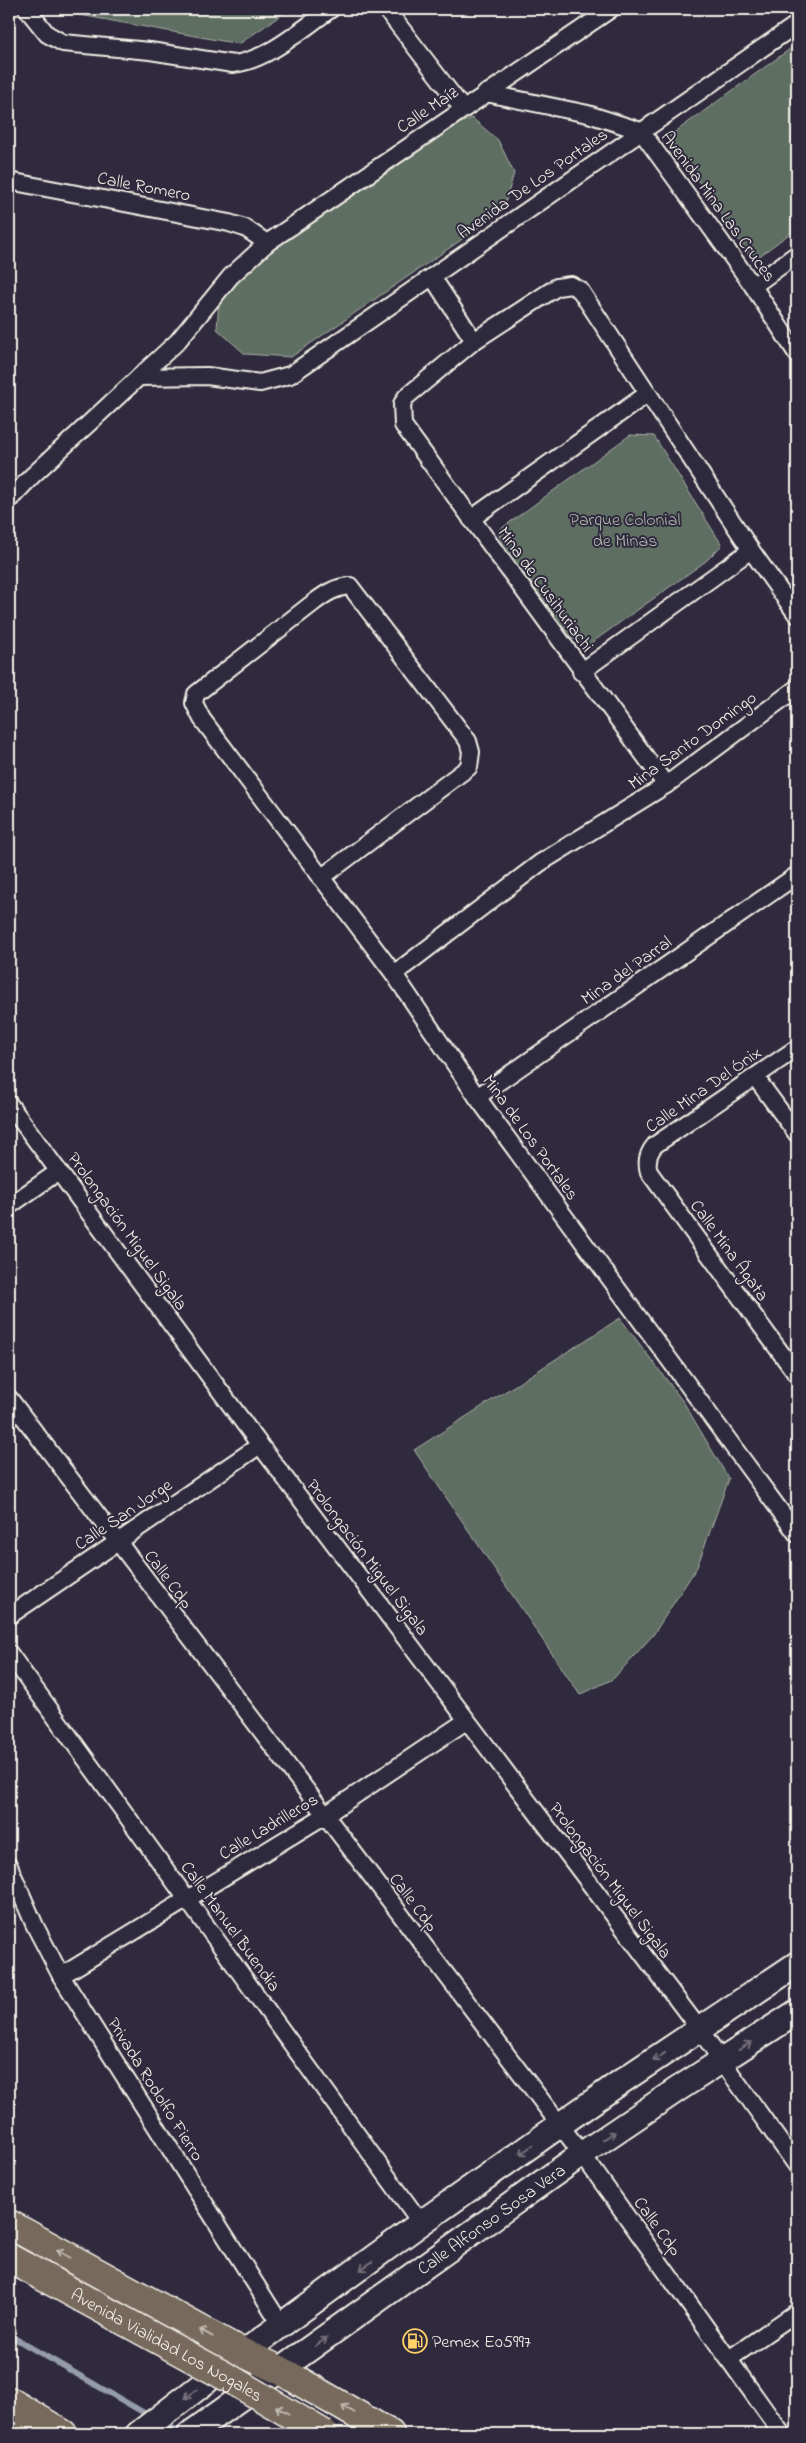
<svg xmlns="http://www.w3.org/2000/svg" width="806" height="2443" viewBox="0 0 806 2443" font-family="'Indie Flower',sans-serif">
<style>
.green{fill:#5f6e64;stroke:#aab0a6}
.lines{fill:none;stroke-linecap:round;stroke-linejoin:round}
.stream{stroke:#959caa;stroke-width:6}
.minor-casing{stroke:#f4f1e8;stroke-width:20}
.secondary-casing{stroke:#f4f1e8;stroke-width:28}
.trunk-casing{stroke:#f4f1e8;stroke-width:31}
.minor{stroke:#2f2a3d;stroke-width:16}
.secondary{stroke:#2f2a3d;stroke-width:24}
.trunk{stroke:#77695c;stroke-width:28}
.trunk-bridge-casing{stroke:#f4f1e8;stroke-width:31;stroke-linecap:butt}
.trunk-bridge{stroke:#77695c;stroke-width:28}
.oneway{stroke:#747079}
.oneway2{stroke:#c2bbb0}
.labels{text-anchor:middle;stroke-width:4;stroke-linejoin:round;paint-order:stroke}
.street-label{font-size:18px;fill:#f4f1e8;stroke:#2f2a3d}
.park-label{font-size:18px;fill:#b1b6ad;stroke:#2f2a3d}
.poi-label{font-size:18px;fill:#f4f1e8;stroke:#2f2a3d;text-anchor:start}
</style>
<rect width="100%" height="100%" fill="#2f2a3d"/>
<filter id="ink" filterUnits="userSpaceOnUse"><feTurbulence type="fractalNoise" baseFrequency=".02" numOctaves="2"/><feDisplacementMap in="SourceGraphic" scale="10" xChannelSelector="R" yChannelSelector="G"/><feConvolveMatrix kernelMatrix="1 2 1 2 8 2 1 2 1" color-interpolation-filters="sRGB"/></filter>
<g filter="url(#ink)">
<g class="green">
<path d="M56,9H290L239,44L58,11Z"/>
<path d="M797,44V228L753,261L668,137Z"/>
<path d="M472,118L498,140L514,173L505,204L477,229L291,357L245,354L217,329L219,300L248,263L344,201L411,150L442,131Z"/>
<path d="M630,435L654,436L722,545L706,561L587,646L570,637L502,543L498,531Z"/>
<path d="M620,1318L684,1403L729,1479L697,1567L653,1635L613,1679L580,1695L414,1450Z"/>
</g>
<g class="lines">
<g class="stream">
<path d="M9,2335L153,2418"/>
<path d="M161,2423L182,2434"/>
</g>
<g class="minor-casing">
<g id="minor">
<path d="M27,9L47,34L63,43L150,51L233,64C267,61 303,28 331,9"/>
<path d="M386,9L463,109"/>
<path d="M486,93L588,114L641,131L753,286L797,354"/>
<path d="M9,181L229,223L245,228L267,243"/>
<path d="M433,278L474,341"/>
<path d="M753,286L797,254"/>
<path d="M139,377L177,342L231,276L267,243L611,9"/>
<path d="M9,500L32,476L139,377L207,376L260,383L290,375L797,24"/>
<path d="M471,519L647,394"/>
<path d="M581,672L751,550"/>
<path d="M797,688L666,785L540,863L394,974L477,1097L797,1534"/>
<path d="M666,785L403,425L402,404L406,397L474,341L557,287L571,285L580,290L751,550L797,615"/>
<path d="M321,878L469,767L471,752L468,741L350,586C335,587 325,594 313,603L196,694L194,703L202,719L394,974"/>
<path d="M797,1048L655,1145C648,1153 646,1162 649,1172L797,1375"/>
<path d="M756,1078L797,1134"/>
<path d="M477,1097L797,875"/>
<path d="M9,1104L260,1445L700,2030L797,2166"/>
<path d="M9,1206L59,1171"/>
<path d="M9,1398L582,2154L782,2434"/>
<path d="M9,1616L260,1445"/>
<path d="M9,1653L421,2223"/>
<path d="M9,1866L35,1926L61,1976L282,2326"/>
<path d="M61,1976L324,1816L466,1721"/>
<path d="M729,2359L797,2312"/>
</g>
</g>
<g class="secondary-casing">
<g id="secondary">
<path d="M138,2434L243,2353L421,2223L622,2081L797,1964"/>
<path id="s1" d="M190,2434L582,2154L678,2089L797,2012"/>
</g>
</g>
<g class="trunk-casing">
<g id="trunk">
<path d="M9,2224L243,2353L280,2370L390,2434"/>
<path d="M9,2401L63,2434"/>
<path d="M9,2433L11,2434"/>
</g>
</g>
<use href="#minor" class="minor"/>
<use href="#secondary" class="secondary"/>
<use href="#trunk" class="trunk"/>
<g class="trunk-bridge-casing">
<g id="trunk-bridge">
<path id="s2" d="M9,2258L234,2381L324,2434"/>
</g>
</g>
<use href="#trunk-bridge" class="trunk-bridge"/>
</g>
<defs><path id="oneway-shaft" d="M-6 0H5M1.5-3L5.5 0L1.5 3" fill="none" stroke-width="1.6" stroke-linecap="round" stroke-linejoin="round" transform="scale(1.25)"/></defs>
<g class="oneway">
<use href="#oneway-shaft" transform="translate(745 2046) rotate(-33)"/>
<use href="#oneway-shaft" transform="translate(659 2057) rotate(147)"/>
<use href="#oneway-shaft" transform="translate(609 2136) rotate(-34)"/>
<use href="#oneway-shaft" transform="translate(526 2150) rotate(145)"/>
<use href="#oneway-shaft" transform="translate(366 2266) rotate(144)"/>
<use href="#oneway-shaft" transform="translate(321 2342) rotate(-35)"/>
<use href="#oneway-shaft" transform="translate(191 2394) rotate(143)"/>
</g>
<g class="oneway2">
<use href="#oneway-shaft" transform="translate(63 2254) rotate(-151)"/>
<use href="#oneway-shaft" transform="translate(206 2333) rotate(-151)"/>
<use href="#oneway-shaft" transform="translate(348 2409) rotate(-150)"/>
<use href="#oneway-shaft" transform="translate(282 2410) rotate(-150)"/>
</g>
</g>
<defs>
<g id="fuel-ring" transform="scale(1.25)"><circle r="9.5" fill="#2f2a3d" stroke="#ffd166" stroke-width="1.5"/><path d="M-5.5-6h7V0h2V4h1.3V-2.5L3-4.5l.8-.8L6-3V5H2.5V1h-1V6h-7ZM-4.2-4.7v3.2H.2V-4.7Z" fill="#ffd166"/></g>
</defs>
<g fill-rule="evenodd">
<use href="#fuel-ring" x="415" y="2341"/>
</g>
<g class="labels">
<g class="street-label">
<text transform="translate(427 109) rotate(-34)" y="6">Calle Maíz</text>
<text transform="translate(532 183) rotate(-35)" y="6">Avenida De Los Portales</text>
<text transform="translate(144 186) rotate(11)" y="6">Calle Romero</text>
<text transform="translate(719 206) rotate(54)" y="6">Avenida Mina Las Cruces</text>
<text transform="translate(546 589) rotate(54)" y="6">Mina de Cusihuriachi</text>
<text transform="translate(692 740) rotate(-36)" y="6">Mina Santo Domingo</text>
<text transform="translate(626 970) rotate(-35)" y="6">Mina del Parral</text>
<text transform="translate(703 1089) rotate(-35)" y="6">Calle Mina Del Ónix</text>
<text transform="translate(531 1137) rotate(54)" y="6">Mina de Los Portales</text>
<text transform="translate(128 1231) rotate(54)" y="6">Prolongación Miguel Sigala</text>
<text transform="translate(730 1250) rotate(54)" y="6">Calle Mina Ágata</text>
<text transform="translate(123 1514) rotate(-34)" y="6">Calle San Jorge</text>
<text transform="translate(368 1557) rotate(53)" y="6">Prolongación Miguel Sigala</text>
<text transform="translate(169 1579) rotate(53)" y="6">Calle Cdp</text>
<text transform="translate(268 1826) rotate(-31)" y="6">Calle Ladrilleros</text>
<text transform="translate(611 1880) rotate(53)" y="6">Prolongación Miguel Sigala</text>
<text transform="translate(414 1902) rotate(53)" y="6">Calle Cdp</text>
<text transform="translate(231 1926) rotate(54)" y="6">Calle Manuel Buendía</text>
<text transform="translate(156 2089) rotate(58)" y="6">Privada Rodolfo Fierro</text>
<text dy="6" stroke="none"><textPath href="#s1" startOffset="370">Calle Alfonso Sosa Vera</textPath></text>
<text transform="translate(658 2226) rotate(54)" y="6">Calle Cdp</text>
<text dy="6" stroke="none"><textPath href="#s2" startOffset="180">Avenida Vialidad Los Nogales</textPath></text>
</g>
<g class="park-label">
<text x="625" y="525">Parque Colonial<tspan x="625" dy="21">de Minas</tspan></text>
</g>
<g class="poi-label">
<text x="432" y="2347">Pemex E05997</text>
</g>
</g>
<rect width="806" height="2443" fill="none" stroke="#2f2a3d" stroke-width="30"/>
<rect x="15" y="15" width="776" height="2413" fill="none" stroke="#f4f1e8" stroke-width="2" filter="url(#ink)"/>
</svg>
